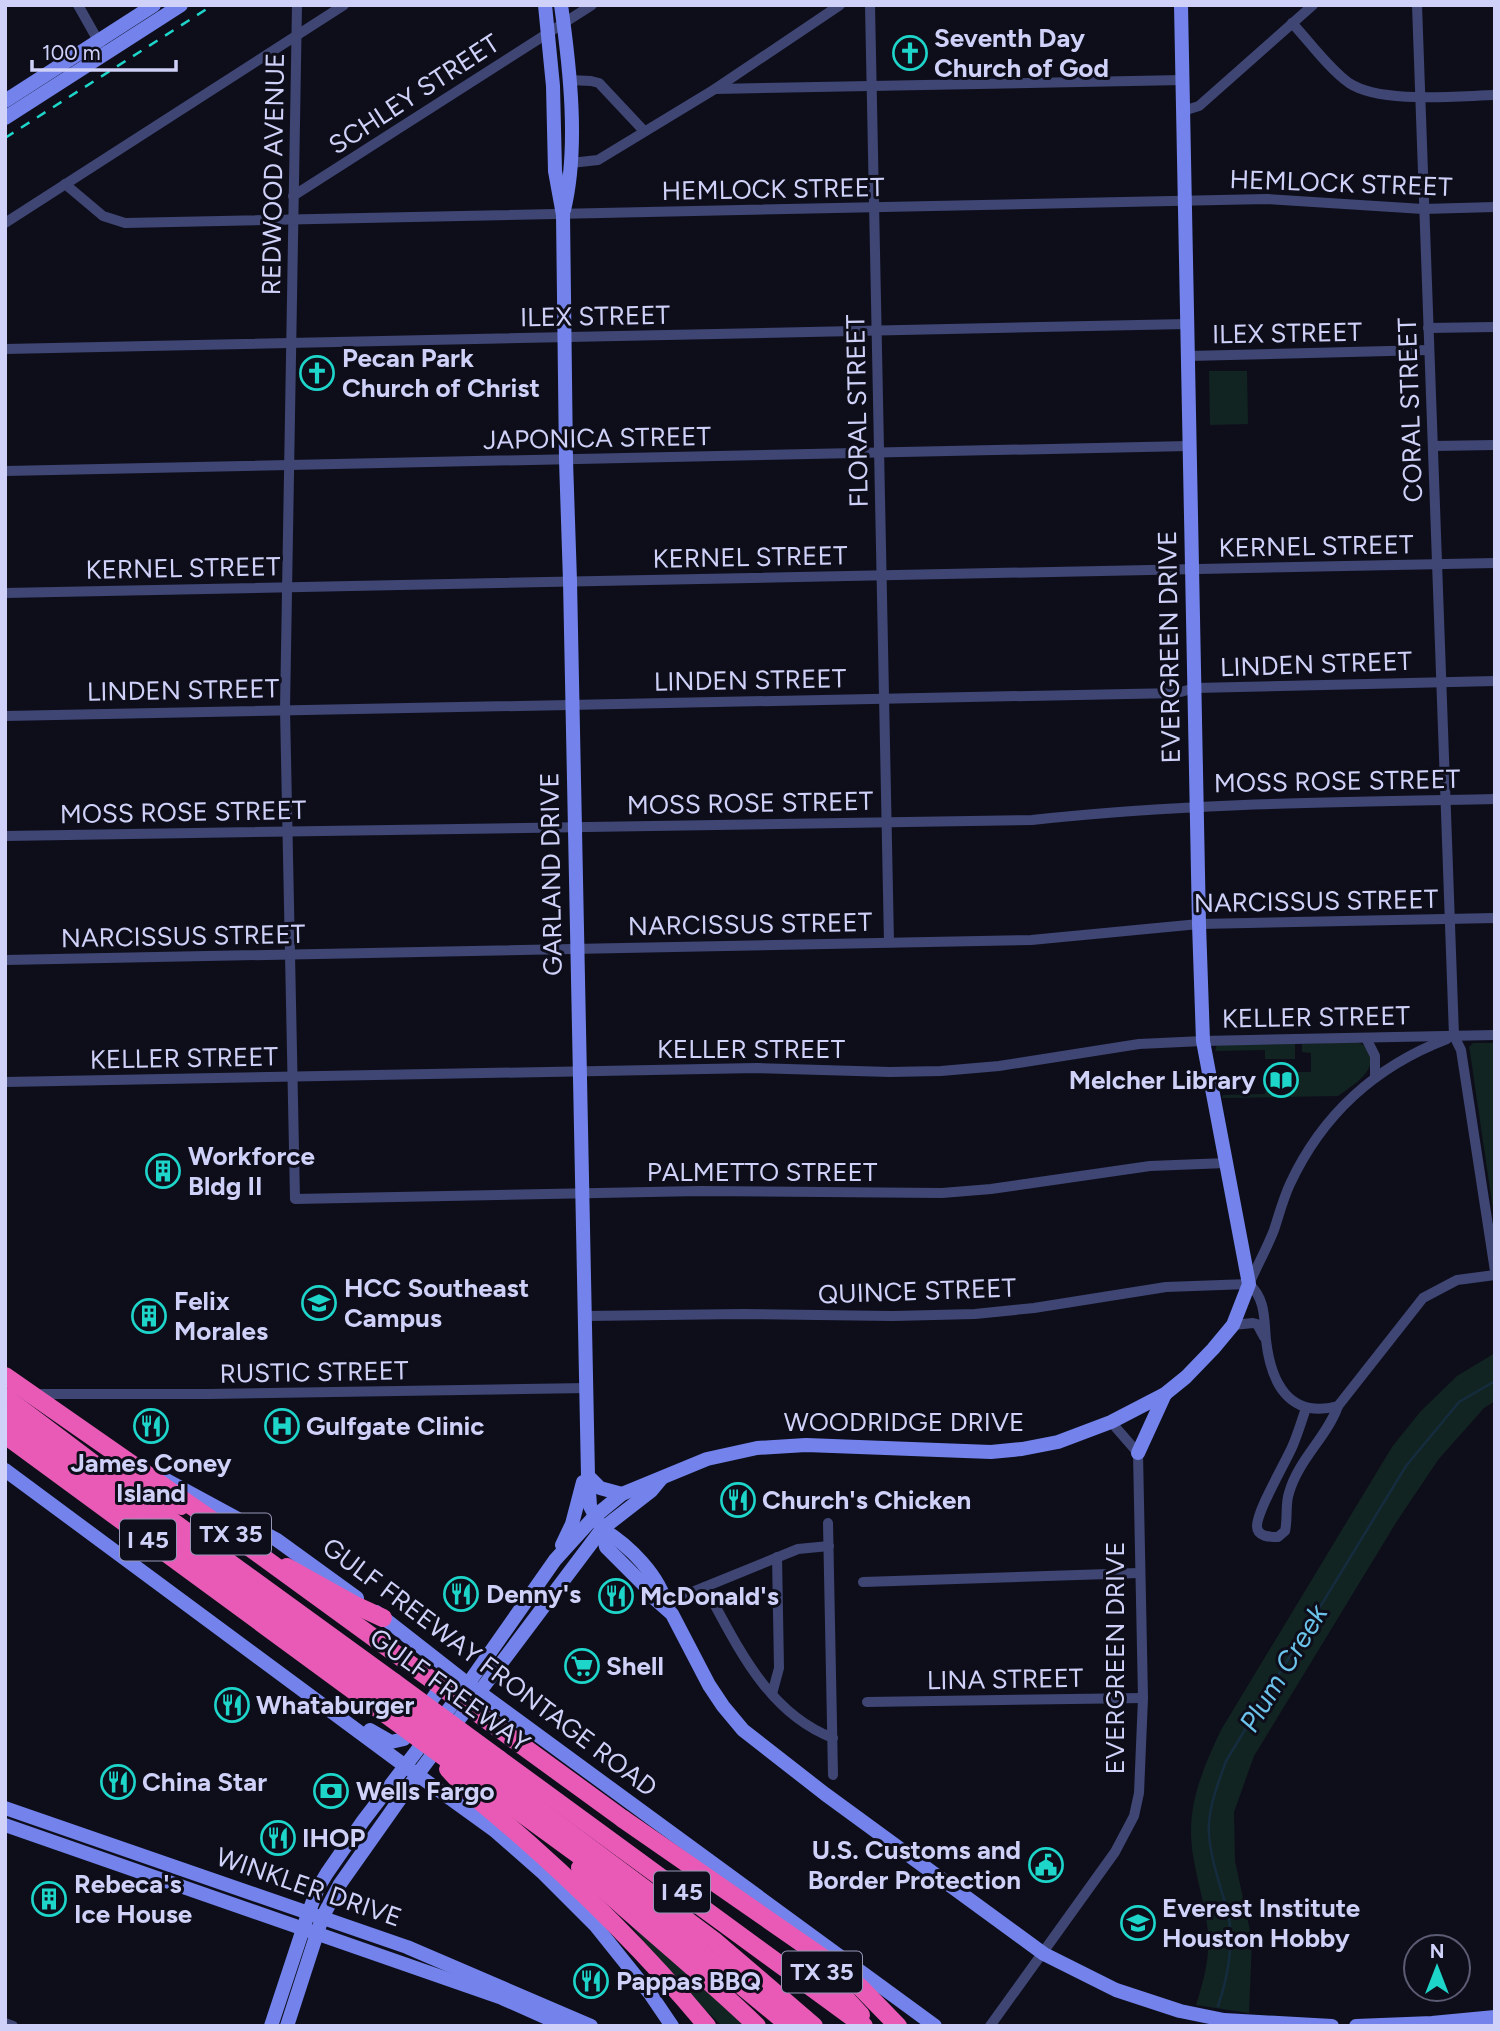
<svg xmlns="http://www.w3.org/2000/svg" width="1500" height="2031" viewBox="0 0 1500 2031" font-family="Figtree,sans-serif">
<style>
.green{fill:#122421}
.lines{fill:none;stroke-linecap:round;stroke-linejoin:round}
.stream{stroke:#152c3f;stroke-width:2.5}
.street{stroke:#3f4674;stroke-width:10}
.secondary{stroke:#7383eb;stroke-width:14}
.highway{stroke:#e85ab5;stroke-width:18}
.rail{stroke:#1ed5ca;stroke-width:2.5;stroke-dasharray:10 9;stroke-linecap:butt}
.highway-bridge{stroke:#e85ab5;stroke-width:18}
.labels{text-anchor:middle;stroke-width:6;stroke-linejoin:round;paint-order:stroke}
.shield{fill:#0e0e1b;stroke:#9596b6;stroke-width:2}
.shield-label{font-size:24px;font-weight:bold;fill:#cfd1f8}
.poi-label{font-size:26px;font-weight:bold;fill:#cfd1f8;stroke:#0e0e1b;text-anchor:start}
.street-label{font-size:26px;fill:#cfd1f8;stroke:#0e0e1b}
.water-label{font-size:28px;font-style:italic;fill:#6bc3ea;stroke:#0e0e1b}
</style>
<rect width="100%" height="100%" fill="#0e0e1b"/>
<g class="green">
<path d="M1209,371H1247L1248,424L1210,425Z"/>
<path d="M1356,1042C1363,1044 1366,1046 1369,1053C1378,1071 1350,1087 1338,1096L1222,1098L1223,1095L1265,1094L1266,1088L1295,1087L1296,1072H1311V1053L1302,1052V1044Z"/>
<path d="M1473,1043H1495V1223L1470,1052L1469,1047Z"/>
<path d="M1295,1044V1059H1265V1050L1215,1051L1217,1045Z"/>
<path d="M1495,1353V1401L1484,1408L1438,1460L1397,1521L1254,1756L1234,1812L1235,1861L1252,1940L1249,2013L1196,2005C1204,1980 1210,1958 1208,1932C1205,1898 1191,1866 1191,1831C1191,1795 1206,1762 1221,1730L1392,1447L1420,1412L1457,1376Z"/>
<path d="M628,1922L710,1974L769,2026H722L677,1982Z"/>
</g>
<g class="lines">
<path class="stream" d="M1218,2006C1228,1977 1235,1940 1227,1909C1220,1885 1211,1860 1209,1835C1207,1810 1218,1784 1226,1761L1406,1466L1459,1402L1495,1381"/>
<g class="street">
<path d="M78,5L100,44"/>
<path d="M297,5L285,709L295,1199L701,1191L942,1193L991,1189L1150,1166L1226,1163"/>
<path d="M870,5L889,942"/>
<path d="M1417,5L1454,1036L1461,1050L1495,1271"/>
<path d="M1292,23C1309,41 1329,69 1349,83C1381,104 1456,96 1495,95"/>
<path d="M569,80L591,81L599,83L644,131"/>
<path d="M715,89L1183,80"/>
<path d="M1183,111L1199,106L1313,5"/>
<path d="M571,163L598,160L715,89L840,5"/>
<path d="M65,184L103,216L125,223L1267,199L1423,209L1495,207"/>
<path d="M293,196L592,5"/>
<path d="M5,223L344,5"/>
<path d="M1428,328L1495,327"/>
<path d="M5,349L1187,324"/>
<path d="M1188,356L1429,350"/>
<path d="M1433,446L1495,445"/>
<path d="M5,471L1189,446"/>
<path d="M5,593L1495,563"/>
<path d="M5,716L1177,693L1195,688L1495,681"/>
<path d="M5,836L1032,820C1186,803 1340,802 1495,799"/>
<path d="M5,960L1031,940L1199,924L1495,918"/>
<path d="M1366,1038L1375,1056V1078"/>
<path d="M5,1082L757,1068L890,1072L941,1071L999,1066L1139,1044L1203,1041L1495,1035"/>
<path d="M1249,1284C1257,1266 1267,1248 1274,1230C1279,1215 1283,1199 1290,1184C1322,1115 1376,1066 1447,1039"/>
<path d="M1249,1284C1266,1299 1264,1320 1266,1340C1271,1383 1289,1419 1338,1406"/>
<path d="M585,1316L743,1314L893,1316L975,1314L1034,1308L1166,1287L1249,1284"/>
<path d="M1233,1325L1253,1323L1257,1324L1264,1337"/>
<path d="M42,1394H208L587,1388"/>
<path d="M1306,1408C1302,1420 1298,1433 1293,1445C1286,1462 1257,1510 1257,1526C1257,1537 1270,1537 1278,1537L1285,1531C1288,1519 1285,1504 1289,1493C1298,1460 1327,1437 1338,1406L1423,1298L1457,1280L1495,1275"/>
<path d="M828,1523L833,1775"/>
<path d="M863,1582L1139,1573"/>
<path d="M705,1587C737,1645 767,1713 833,1738"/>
<path d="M667,1607L685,1595L798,1549L829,1546"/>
<path d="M772,1694L779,1668L777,1557"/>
<path d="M867,1702L1143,1698"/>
<path d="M5,2023L13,2026"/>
<path d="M990,2026L1115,1852L1134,1816L1139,1793L1143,1698L1138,1453L1111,1422"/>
</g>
<g class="secondary">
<path d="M545,5L553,86L555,171L563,215L566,460L570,581L588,1476L590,1506L602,1529L606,1547L644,1585L655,1599L672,1614L709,1685L723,1706L743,1730L825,1794L1044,1954L1116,1990L1180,2011L1224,2020L1332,2026"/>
<path d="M561,5C570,68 579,148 564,210"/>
<path d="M5,101L154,5"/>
<path d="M5,118L181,5"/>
<path d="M1138,1453L1165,1394"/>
<path d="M5,1470L397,1760L494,1830L543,1873L595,1925L651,1995L672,2026"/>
<path d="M588,1476L600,1488L622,1494"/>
<path d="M166,1480L277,1540L357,1598"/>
<path d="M602,1529C629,1545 660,1576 667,1607"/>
<path d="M562,1545L572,1524L583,1482"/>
<path d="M376,1612L468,1684L935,2026"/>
<path d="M370,1730L391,1742L404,1739L438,1691L439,1677"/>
<path d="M5,1808L407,1947L591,2026"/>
<path d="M5,1825L502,1998L565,2026"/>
<path d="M271,2026L308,1914L318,1888L327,1873L363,1821L468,1684L555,1560L594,1517L622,1494L707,1459L757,1448L806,1445L991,1452L1022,1449L1058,1442L1111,1422L1165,1394L1186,1377L1213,1349L1233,1325L1249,1284L1203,1041L1199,924L1181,5"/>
<path d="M287,2026L322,1918L340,1884L417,1775L602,1529L651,1491L661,1479"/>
<path d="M1356,2026L1432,2023L1495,2017"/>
</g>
<g class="highway">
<path d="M5,1397L110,1476L394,1682"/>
<path d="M5,1416L384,1695"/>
<path d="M5,1435L377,1708"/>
<path d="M124,1480L145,1486L181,1506"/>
<path d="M287,1567L357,1606L383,1618"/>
<path d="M499,1759L864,2026"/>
<path d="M490,1773L716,1942L814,2026"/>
<path d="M481,1784L621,1886L790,2026"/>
<path d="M471,1794C556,1864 636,1941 707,2026"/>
<path d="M623,1819L832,1964L861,1988L898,2026"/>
<path d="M580,1868C638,1922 700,1971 757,2026"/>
<path d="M807,1956L861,2015"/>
</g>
<path class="rail" d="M5,138L213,5"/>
<g class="highway-bridge">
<path d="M5,1376L209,1518L623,1819"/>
<path d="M394,1682L499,1759"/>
<path d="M384,1695L490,1773"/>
<path d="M377,1708L481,1784"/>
<path d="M448,1769L471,1794"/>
</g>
</g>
<defs>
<g id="church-ring" transform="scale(1.75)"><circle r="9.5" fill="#0e0e1b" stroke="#1ed5ca" stroke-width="1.5"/><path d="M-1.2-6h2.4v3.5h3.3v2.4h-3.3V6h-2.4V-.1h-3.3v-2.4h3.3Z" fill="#1ed5ca"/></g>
<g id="library-ring" transform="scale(1.75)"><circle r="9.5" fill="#0e0e1b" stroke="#1ed5ca" stroke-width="1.5"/><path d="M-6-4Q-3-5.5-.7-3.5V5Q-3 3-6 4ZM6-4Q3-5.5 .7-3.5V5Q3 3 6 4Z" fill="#1ed5ca"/></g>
<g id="building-ring" transform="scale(1.75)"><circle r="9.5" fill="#0e0e1b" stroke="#1ed5ca" stroke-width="1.5"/><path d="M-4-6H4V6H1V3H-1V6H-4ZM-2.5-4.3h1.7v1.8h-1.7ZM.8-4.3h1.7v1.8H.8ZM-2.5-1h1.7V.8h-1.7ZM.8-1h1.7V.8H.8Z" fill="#1ed5ca"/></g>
<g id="university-ring" transform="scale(1.75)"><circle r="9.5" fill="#0e0e1b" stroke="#1ed5ca" stroke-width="1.5"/><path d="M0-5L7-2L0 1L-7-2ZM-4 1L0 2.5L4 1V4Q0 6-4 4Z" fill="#1ed5ca"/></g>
<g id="restaurant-ring" transform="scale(1.75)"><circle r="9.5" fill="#0e0e1b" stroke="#1ed5ca" stroke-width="1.5"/><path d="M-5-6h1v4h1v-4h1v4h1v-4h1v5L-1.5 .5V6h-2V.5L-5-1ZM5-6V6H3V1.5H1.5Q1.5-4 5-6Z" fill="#1ed5ca"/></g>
<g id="hospital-ring" transform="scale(1.75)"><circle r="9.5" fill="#0e0e1b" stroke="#1ed5ca" stroke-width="1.5"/><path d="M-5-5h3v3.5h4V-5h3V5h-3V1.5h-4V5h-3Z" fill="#1ed5ca"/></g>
<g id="supermarket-ring" transform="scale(1.75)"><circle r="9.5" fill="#0e0e1b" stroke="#1ed5ca" stroke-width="1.5"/><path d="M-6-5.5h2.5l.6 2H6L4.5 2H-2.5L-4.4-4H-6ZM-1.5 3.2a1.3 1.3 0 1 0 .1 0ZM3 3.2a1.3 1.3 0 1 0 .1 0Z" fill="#1ed5ca"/></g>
<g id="bank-ring" transform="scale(1.75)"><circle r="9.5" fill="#0e0e1b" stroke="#1ed5ca" stroke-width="1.5"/><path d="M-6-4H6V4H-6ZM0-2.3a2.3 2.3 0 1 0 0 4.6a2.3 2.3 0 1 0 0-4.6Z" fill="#1ed5ca"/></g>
<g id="civic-ring" transform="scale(1.75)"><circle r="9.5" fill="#0e0e1b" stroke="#1ed5ca" stroke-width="1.5"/><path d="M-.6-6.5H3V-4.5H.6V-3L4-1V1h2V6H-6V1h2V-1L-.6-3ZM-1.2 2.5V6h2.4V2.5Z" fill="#1ed5ca"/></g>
</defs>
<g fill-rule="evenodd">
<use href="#church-ring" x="910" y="53"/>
<use href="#church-ring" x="317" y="373"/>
<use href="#library-ring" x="1281" y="1080"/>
<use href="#building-ring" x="163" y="1171"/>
<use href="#university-ring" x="319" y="1303"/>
<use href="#building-ring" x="149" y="1316"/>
<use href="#restaurant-ring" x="151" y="1426"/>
<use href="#hospital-ring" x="282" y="1426"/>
<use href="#restaurant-ring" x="738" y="1500"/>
<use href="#restaurant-ring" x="461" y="1594"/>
<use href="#restaurant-ring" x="616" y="1596"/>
<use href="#supermarket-ring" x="582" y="1666"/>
<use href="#restaurant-ring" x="232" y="1705"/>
<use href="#restaurant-ring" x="118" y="1782"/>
<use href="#bank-ring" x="331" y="1791"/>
<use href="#restaurant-ring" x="278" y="1838"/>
<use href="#civic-ring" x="1046" y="1865"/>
<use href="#building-ring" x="49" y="1899"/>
<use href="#university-ring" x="1138" y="1923"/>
<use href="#restaurant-ring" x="591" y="1981"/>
</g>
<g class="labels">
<g class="shield">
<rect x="191" y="1513.5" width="80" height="41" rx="5"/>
<rect x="120" y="1519.5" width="56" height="41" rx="5"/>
<rect x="654" y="1871.5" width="56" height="41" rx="5"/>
<rect x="782" y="1951.5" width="80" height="41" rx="5"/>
</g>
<g class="shield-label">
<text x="231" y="1542">TX 35</text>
<text x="148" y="1548">I 45</text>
<text x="682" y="1900">I 45</text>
<text x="822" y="1980">TX 35</text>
</g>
<g class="poi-label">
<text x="934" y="47">Seventh Day<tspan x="934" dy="30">Church of God</tspan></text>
<text x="342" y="367">Pecan Park<tspan x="342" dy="30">Church of Christ</tspan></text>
<text x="1256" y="1089" text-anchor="end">Melcher Library</text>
<text x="188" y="1165">Workforce<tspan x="188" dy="30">Bldg II</tspan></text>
<text x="344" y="1297">HCC Southeast<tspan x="344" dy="30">Campus</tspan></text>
<text x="174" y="1310">Felix<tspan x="174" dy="30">Morales</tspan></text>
<text x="306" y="1435">Gulfgate Clinic</text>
<text x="151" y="1472" text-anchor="middle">James Coney<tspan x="151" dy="30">Island</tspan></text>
<text x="762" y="1509">Church's Chicken</text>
<text x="486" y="1603">Denny's</text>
<text x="640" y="1605">McDonald's</text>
<text x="606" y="1675">Shell</text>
<text x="256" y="1714">Whataburger</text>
<text x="142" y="1791">China Star</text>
<text x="356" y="1800">Wells Fargo</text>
<text x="302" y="1847">IHOP</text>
<text x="1021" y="1859" text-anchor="end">U.S. Customs and<tspan x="1021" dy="30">Border Protection</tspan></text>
<text x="74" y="1893">Rebeca's<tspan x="74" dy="30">Ice House</tspan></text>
<text x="1162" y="1917">Everest Institute<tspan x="1162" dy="30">Houston Hobby</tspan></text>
<text x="616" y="1990">Pappas BBQ</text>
</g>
<g class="street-label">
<text transform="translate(414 94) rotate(-33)" y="9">SCHLEY STREET</text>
<text transform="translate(273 174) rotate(-89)" y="9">REDWOOD AVENUE</text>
<text transform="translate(1341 183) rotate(2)" y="9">HEMLOCK STREET</text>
<text transform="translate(773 189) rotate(-1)" y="9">HEMLOCK STREET</text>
<text transform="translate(595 316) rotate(-1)" y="9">ILEX STREET</text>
<text transform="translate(1287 333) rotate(-1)" y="9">ILEX STREET</text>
<text transform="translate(1410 410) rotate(-92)" y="9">CORAL STREET</text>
<text transform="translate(857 411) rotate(-91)" y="9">FLORAL STREET</text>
<text transform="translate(597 438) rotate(-1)" y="9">JAPONICA STREET</text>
<text transform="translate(1316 546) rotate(-1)" y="9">KERNEL STREET</text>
<text transform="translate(750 557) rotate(-1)" y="9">KERNEL STREET</text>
<text transform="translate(183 568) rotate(-1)" y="9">KERNEL STREET</text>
<text transform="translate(1169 647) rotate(-91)" y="9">EVERGREEN DRIVE</text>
<text transform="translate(1316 664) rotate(-2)" y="9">LINDEN STREET</text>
<text transform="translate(750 680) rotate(-1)" y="9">LINDEN STREET</text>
<text transform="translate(183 690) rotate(-1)" y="9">LINDEN STREET</text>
<text transform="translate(1337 781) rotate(-1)" y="9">MOSS ROSE STREET</text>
<text transform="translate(750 803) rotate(-1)" y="9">MOSS ROSE STREET</text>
<text transform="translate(183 812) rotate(-1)" y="9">MOSS ROSE STREET</text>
<text transform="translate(551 874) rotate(-91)" y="9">GARLAND DRIVE</text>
<text transform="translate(1316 901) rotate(-1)" y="9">NARCISSUS STREET</text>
<text transform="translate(750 924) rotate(-1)" y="9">NARCISSUS STREET</text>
<text transform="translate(183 936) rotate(-1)" y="9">NARCISSUS STREET</text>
<text transform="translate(1316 1017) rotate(-1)" y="9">KELLER STREET</text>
<text x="751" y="1058">KELLER STREET</text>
<text transform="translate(184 1058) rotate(-1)" y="9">KELLER STREET</text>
<text x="762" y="1181">PALMETTO STREET</text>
<text transform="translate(917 1291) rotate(-2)" y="9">QUINCE STREET</text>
<text transform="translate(314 1372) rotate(-1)" y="9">RUSTIC STREET</text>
<text x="904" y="1431">WOODRIDGE DRIVE</text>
<text transform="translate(1115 1658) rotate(-90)" y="9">EVERGREEN DRIVE</text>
<text transform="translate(490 1667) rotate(37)" y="9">GULF FREEWAY FRONTAGE ROAD</text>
<text transform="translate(1005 1679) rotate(-1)" y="9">LINA STREET</text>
<text transform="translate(450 1690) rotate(36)" y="9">GULF FREEWAY</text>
<text transform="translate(309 1887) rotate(19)" y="9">WINKLER DRIVE</text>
</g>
<g class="water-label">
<text transform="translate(1283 1668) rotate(-59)" y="10">Plum Creek</text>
</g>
</g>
<rect width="1500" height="2031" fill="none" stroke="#cfd1f8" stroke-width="14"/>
<g transform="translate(1437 1968)"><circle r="33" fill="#0e0e1b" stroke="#5b5c73" stroke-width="2"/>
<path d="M0-5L12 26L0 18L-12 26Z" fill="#1ed5ca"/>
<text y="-10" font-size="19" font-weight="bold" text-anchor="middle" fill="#cfd1f8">N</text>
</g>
<path d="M32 60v10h144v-10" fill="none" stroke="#cfd1f8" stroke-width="3.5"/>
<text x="42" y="60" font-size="21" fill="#cfd1f8" stroke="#0e0e1b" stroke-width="5" paint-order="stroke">100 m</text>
</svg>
